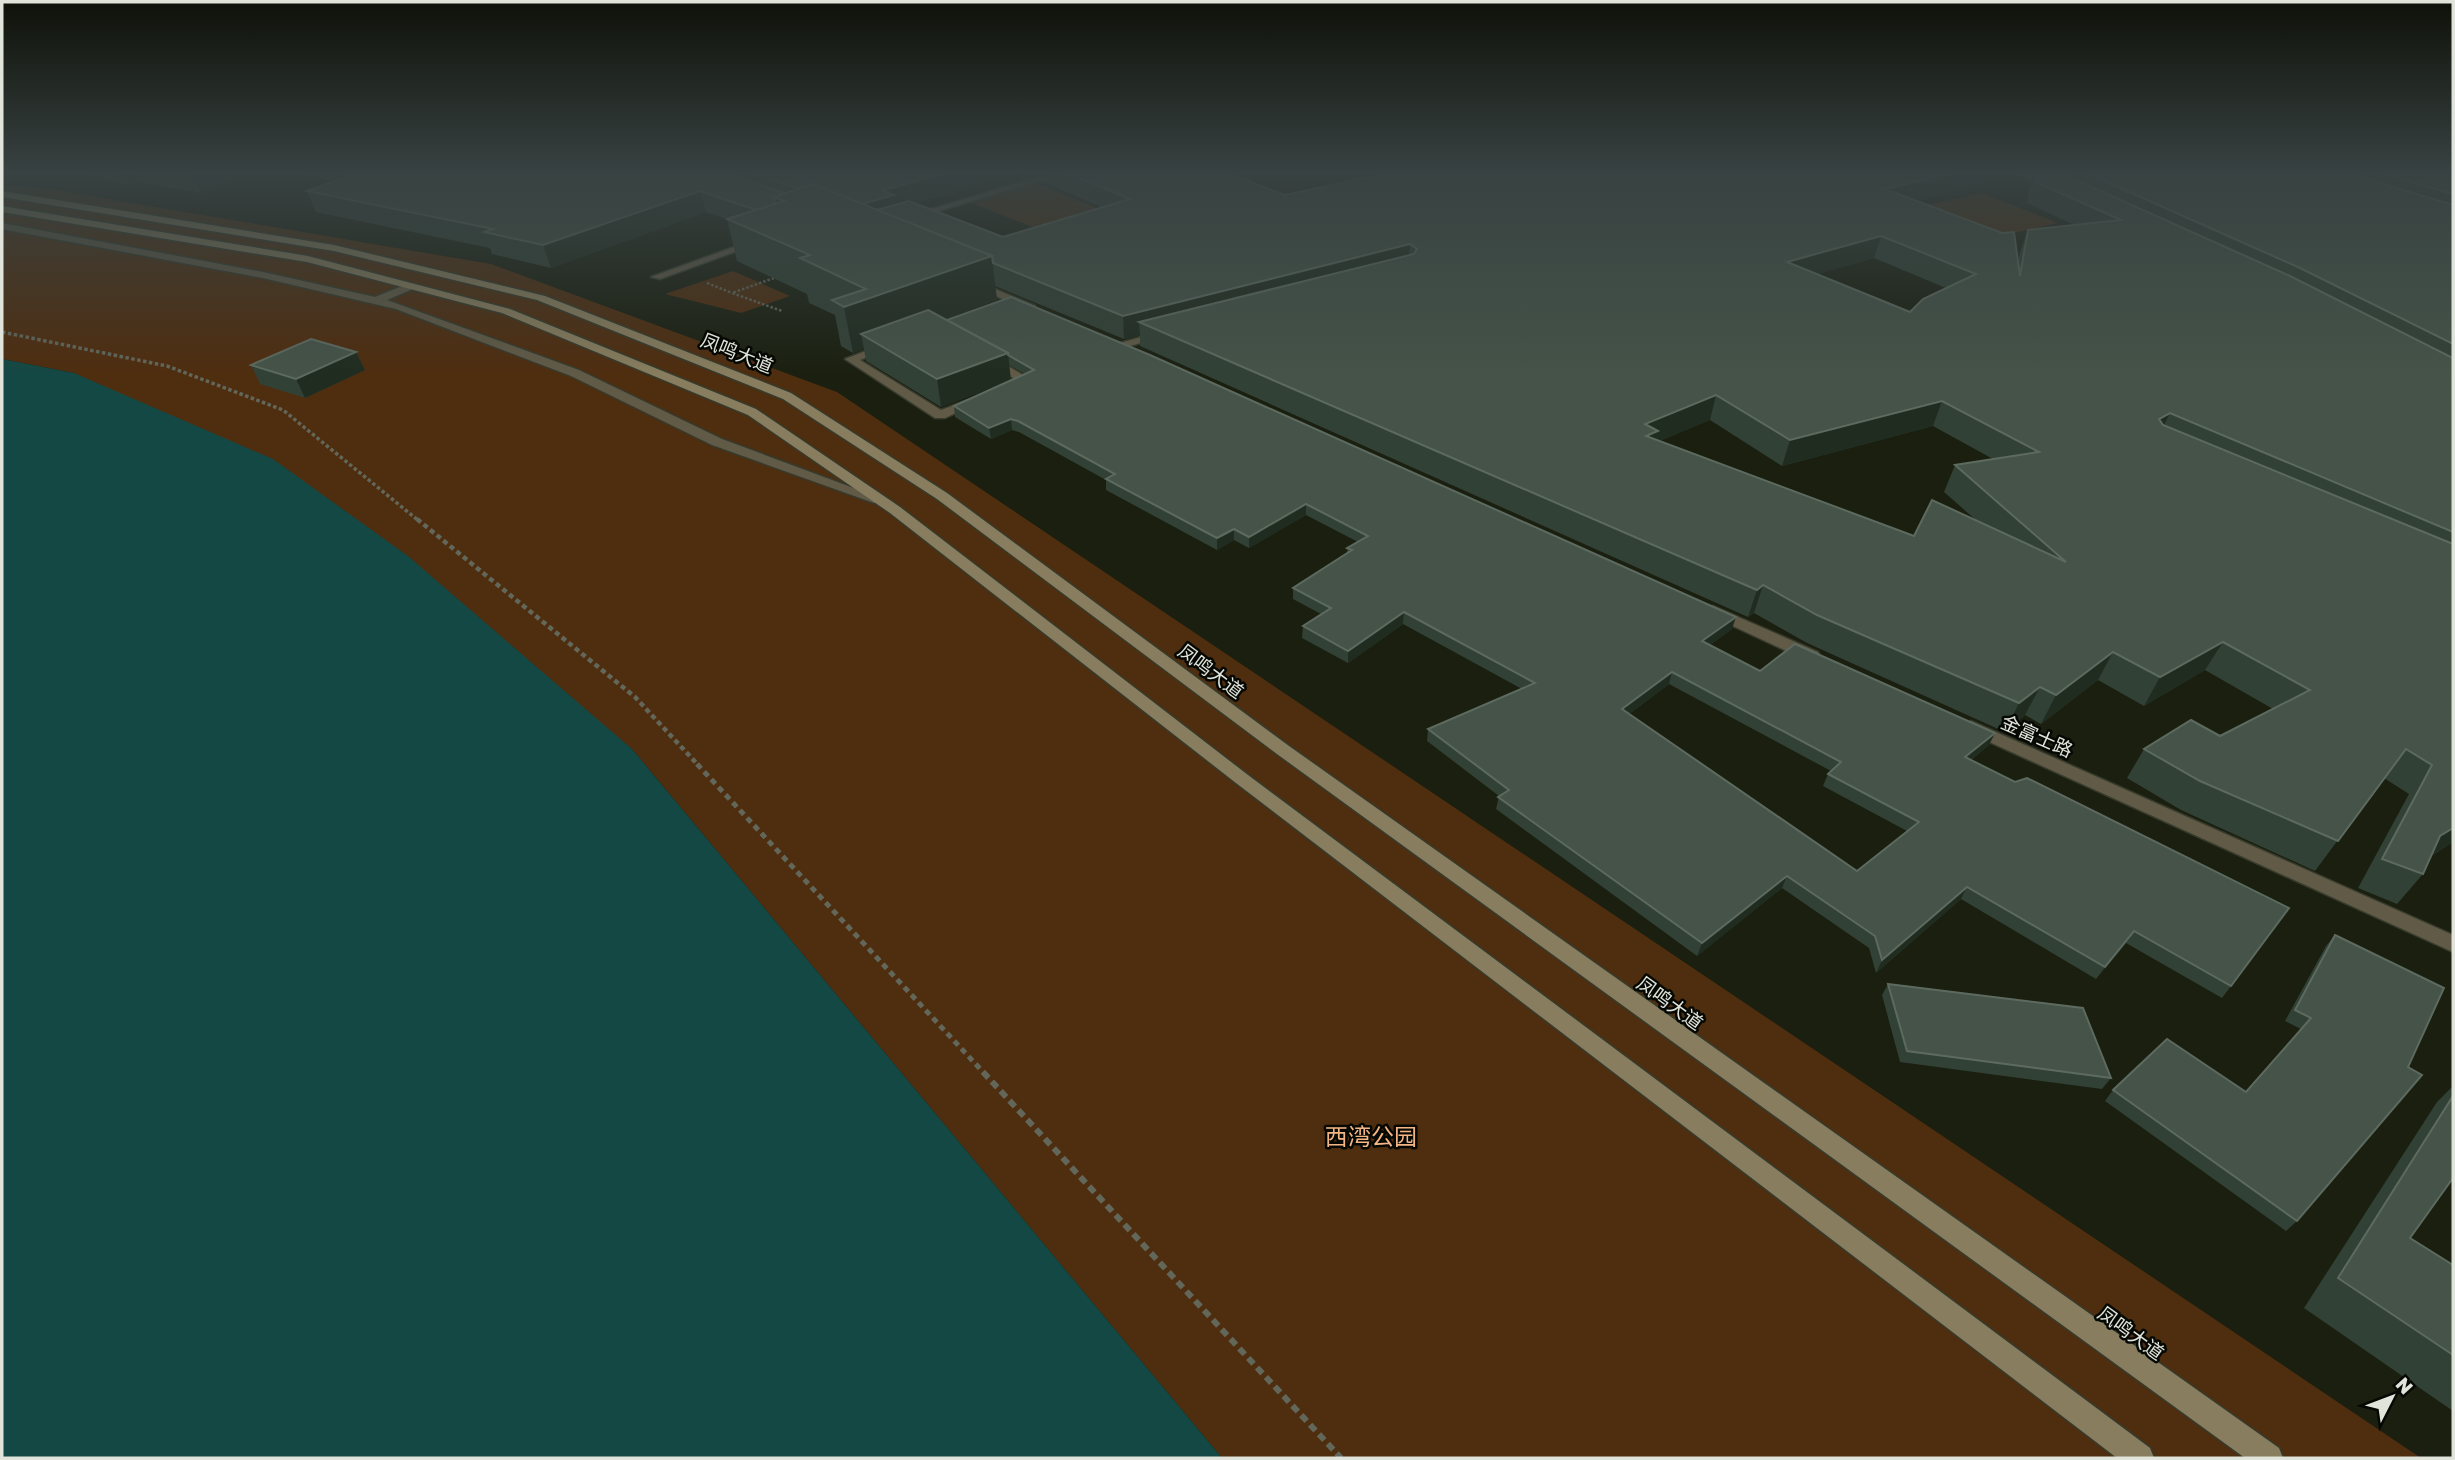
<svg xmlns="http://www.w3.org/2000/svg" width="2455" height="1460" viewBox="0 0 2455 1460" font-family="'Golos Text','Noto Sans SC',sans-serif">
<style>
.green{fill:#4f2d0f}
.water{fill:#144844}
.lines{fill:none;stroke-linecap:round;stroke-linejoin:round}
.service-casing{stroke:#363b2c;stroke-width:3}
.minor-casing{stroke:#363b2c;stroke-width:3}
.tertiary-casing{stroke:#363b2c;stroke-width:3}
.secondary-casing{stroke:#363b2c;stroke-width:3}
.path-far4{stroke:#62675a;stroke-width:2.5;stroke-dasharray:2.5 2;stroke-linecap:butt}
.path-far3{stroke:#62675a;stroke-width:3.5;stroke-dasharray:3.5 2.5;stroke-linecap:butt}
.path-far2{stroke:#62675a;stroke-width:4.5;stroke-dasharray:5 3.5;stroke-linecap:butt}
.path-far1{stroke:#62675a;stroke-width:5;stroke-dasharray:6 4.5;stroke-linecap:butt}
.path{stroke:#62675a;stroke-width:6;stroke-dasharray:8 5;stroke-linecap:butt}
.service{fill:#615a47;fill-rule:evenodd}
.minor{fill:#615a47;fill-rule:evenodd}
.tertiary{fill:#615a47;fill-rule:evenodd}
.secondary{fill:#887d5e;fill-rule:evenodd}
.wall{fill:#324136;fill-rule:evenodd}
.shaded-wall{fill:#212c20}
.building{fill:#455348;stroke:#5d6a5f;stroke-width:2;fill-rule:evenodd}
.labels{text-anchor:middle;stroke-width:5;stroke-linejoin:round;paint-order:stroke}
.street-label{font-size:19px;fill:#e0e4da;stroke:#060804}
.near-park-label{font-size:23px;fill:#f4b584;stroke:#060804}
</style>
<rect width="100%" height="100%" fill="#1a1f10"/>
<g class="green">
<path d="M1034,182L1121,218L1060,238L969,202Z"/>
<path d="M2,185L55,190L491,264L837,392L2421,1458H1222L632,749L74,373L2,359Z"/>
<path d="M1982,193L2058,223L1979,241L1904,210Z"/>
<path d="M733,271L790,296L741,313L665,294Z"/>
</g>
<path class="water" d="M2,359L74,373L273,459L408,556L632,749L1222,1458H2Z"/>
<g class="lines">
<g class="service-casing">
<g id="service">
<path d="M1058,171L1069,172L916,218L908,216Z"/>
<path d="M753,240L762,242L660,279L651,277Z"/>
<path d="M1162,331L1166,332V336L1119,349L1113,345Z"/>
<path d="M881,345L891,347L860,360L941,410L974,398L980,402L945,418H935L845,359Z"/>
<path d="M987,358H995L1033,381L1017,389H1009V383L1017,380L987,364Z"/>
</g>
</g>
<g class="minor-casing">
<path id="minor" d="M2011,171H2023L2056,188L2048,190Z"/>
</g>
<g class="tertiary-casing">
<g id="tertiary">
<path d="M2,223L263,272L375,297L407,284H415V288L387,300L579,370L722,439L886,500L884,503H874L712,445L571,376L396,309L263,278L2,229Z"/>
<path d="M973,283H981L1035,306L1025,308L973,287Z"/>
<path d="M1713,606L1818,652L1820,656L1812,661L1806,660L1707,614L1705,611L1707,608Z"/>
<path d="M1971,721L2453,935V952L1965,731L1962,727Z"/>
</g>
</g>
<g class="secondary-casing">
<g id="secondary">
<path d="M2,191L334,245L545,296L791,393L947,493L1289,746L2279,1448L2283,1458H2245L1277,754L937,499L783,399L537,300L334,251L2,197Z"/>
<path d="M2,206L308,256L510,309L756,409L900,507L1248,775L2150,1448L2154,1458H2117L1236,783L890,513L748,415L502,313L307,262L2,212Z"/>
</g>
</g>
<g class="path-far4">
<path d="M774,278L732,293L782,311"/>
<path d="M707,283L732,293"/>
</g>
<path class="path-far3" d="M2,332L167,366L283,410L419,521"/>
<path class="path-far2" d="M417,519L635,697L699,766"/>
<path class="path-far1" d="M697,764L984,1073"/>
<path class="path" d="M983,1072L1341,1458"/>
<use href="#service" class="service"/>
<use href="#minor" class="minor"/>
<use href="#tertiary" class="tertiary"/>
<use href="#secondary" class="secondary"/>
</g>
<g class="wall">
<path d="M67,171H264L201,193L138,182L131,185Z"/>
<path d="M271,171H1222L1285,195L1397,171H1994L1990,182L1916,201L2018,261L2020,252L2028,230L2075,225L2027,203L2030,183L2033,173L2031,171H2453V842L2431,856L2423,874L2397,904L2358,888L2409,794L2384,778L2315,871L2181,810L2127,778L2144,749L2220,736L2273,709L2205,670L2144,706L2098,680L2041,724L2025,715L2005,732L1807,643L1754,613L1748,617L1140,346V335L1124,339L995,286L997,300L945,319L1732,629L1710,645L1760,671L1995,733L1989,745L1971,760L2231,986L2222,998L2126,943L2096,979L1961,899L1876,973L1869,948L1782,888L1697,956L1496,809L1499,796L1427,741L1428,729L1522,689L1403,624L1348,663L1302,638L1303,626L1321,614L1293,599V588L1347,554V548L1358,542L1306,515L1249,548L1234,540L1217,550L1106,490V480L1019,432L1012,430L991,439L955,417L954,406L1009,381L941,407L866,361L864,349L853,353L841,346L835,315L809,303L807,294L737,261L727,219L706,212L551,268L492,254L490,248L316,212L307,191L334,181ZM1022,172L1030,176L1043,173L1044,182L1101,207L1003,237L916,203ZM1874,258L1946,288L1910,312L1817,274ZM1009,365L1025,374L1011,380ZM1710,420L1782,466L1933,426L1993,459L1955,465L1944,492L1977,521L1914,536L1659,441ZM1669,684L1831,771L1828,774L1823,786L1907,831L1857,871L1629,714Z"/>
<path d="M356,352L365,370L305,398L260,384L251,365Z"/>
<path d="M2335,935L2297,1221L2286,1231L2105,1101L2113,1090L2246,1092L2301,1029L2285,1021L2326,946Z"/>
<path d="M1888,984L2111,1078L2102,1089L1900,1062L1882,995Z"/>
<path d="M2453,1086V1178L2410,1238L2453,1265V1411L2304,1308L2437,1102Z"/>
</g>
<g class="shaded-wall">
<path d="M124,171H132L138,182L131,185Z"/>
<path d="M197,171H264L201,193L191,173Z"/>
<path d="M953,171H1022V172L897,208L870,224L854,207L883,190Z"/>
<path d="M1030,171H1043V173L1030,176Z"/>
<path d="M1960,171H1994L1990,182L1879,210L1885,189Z"/>
<path d="M700,191L706,212L551,268L543,245Z"/>
<path d="M1881,236L1874,258L1780,285L1787,262Z"/>
<path d="M1410,244L1408,267L1139,322L1140,335L1124,339L1123,316Z"/>
<path d="M992,256L997,300L878,344L861,334L864,349L853,353L844,307Z"/>
<path d="M356,352L365,370L305,398L296,379Z"/>
<path d="M1008,353L1011,381L941,407L937,379Z"/>
<path d="M1716,395L1710,420L1656,443L1640,462L1645,424Z"/>
<path d="M1942,401L1933,426L1782,466L1790,440Z"/>
<path d="M2170,413L2157,439L2159,419Z"/>
<path d="M1011,419L1012,430L991,439L989,428Z"/>
<path d="M1306,504V515L1249,548V537Z"/>
<path d="M1234,529V540L1217,550V538Z"/>
<path d="M1763,585L1754,613L1748,617L1757,590Z"/>
<path d="M1404,612L1403,624L1348,663V651Z"/>
<path d="M1736,617L1732,629L1699,653L1702,641Z"/>
<path d="M2223,642L2205,670L2144,706L2160,677Z"/>
<path d="M2113,652L2098,680L2041,724L2056,695Z"/>
<path d="M1672,672L1669,684L1619,721L1622,709Z"/>
<path d="M2040,687L2025,715L2005,732L2019,703Z"/>
<path d="M1995,733L1989,745L1959,769L1965,757Z"/>
<path d="M2453,828V842L2415,865L2440,836Z"/>
<path d="M1787,876L1782,888L1697,956L1702,943Z"/>
<path d="M1967,887L1961,899L1876,973L1882,960Z"/>
<path d="M2134,931L2126,943L2096,979L2105,967Z"/>
</g>
<g class="building">
<path d="M179,171H197L191,173Z"/>
<path d="M363,171H717L785,193L774,197L775,204L756,210L700,191L543,245L484,232L493,229L307,191Z"/>
<path d="M747,171H953L883,190L894,195L862,204L813,184L800,189Z"/>
<path d="M1063,171H1222L1285,195L1397,171H1960L1885,189L2002,233L2014,232L2020,276L2028,230L2121,220L2035,182L2036,171H2056L2290,276L2453,358V532L2170,413L2159,419L2163,425L2453,544V828L2440,836L2423,874L2382,859L2432,765L2406,749L2338,841L2200,781L2144,749L2191,720L2220,736L2310,690L2223,642L2160,677L2113,652L2056,695L2040,687L2019,703L1817,615L1763,585L1757,590L1139,322L1414,254L1417,249L1410,244L1123,316L993,263L992,256L877,210L909,201L1003,237L1130,199ZM1881,236L1976,274L1923,299L1910,312L1787,262ZM1716,395L1790,440L1942,401L2039,452L1955,465L2066,562L1932,500L1914,536L1646,436L1658,431L1645,424Z"/>
<path d="M2082,171H2341L2453,205V344L2300,268Z"/>
<path d="M2374,171H2453V194Z"/>
<path d="M813,184L992,256L844,307L832,300L866,289L800,258L810,255L727,219L785,201L774,197Z"/>
<path d="M1011,297L1150,355L1736,617L1702,641L1760,671L1795,644L1995,733L1965,757L2015,782L2027,778L2289,908L2231,986L2134,931L2105,967L1967,887L1882,960L1875,936L1787,876L1702,943L1498,797L1509,790L1428,729L1535,683L1404,612L1348,651L1303,626L1331,608L1293,588L1352,550L1347,548L1368,536L1306,504L1249,537L1234,529L1217,538L1106,479L1115,474L1018,421L1011,419L989,428L954,406L1034,370L1008,355V353L947,320ZM1672,672L1841,762L1828,774L1919,822L1857,871L1622,709Z"/>
<path d="M928,310L1008,353L937,379L861,334Z"/>
<path d="M311,339L356,352L296,379L251,365Z"/>
<path d="M2335,935L2444,988L2408,1067L2422,1075L2297,1221L2113,1090L2167,1039L2246,1092L2311,1018L2295,1010Z"/>
<path d="M1888,984L2083,1008L2111,1078L1907,1051Z"/>
<path d="M2453,1096V1178L2410,1238L2453,1265V1355L2338,1278Z"/>
</g>
<linearGradient id="sky" x2="0" y2="1"><stop stop-color="#0e1109"/><stop offset="0.46" stop-color="#384242"/><stop offset="1" stop-color="#384242" stop-opacity="0"/></linearGradient>
<rect width="2455" height="375" fill="url(#sky)"/>
<g class="labels">
<g class="street-label">
<text transform="translate(737 353) rotate(22)" y="7">凤鸣大道</text>
<text transform="translate(1211 671) rotate(37)" y="7">凤鸣大道</text>
<text transform="translate(2037 736) rotate(24)" y="7">金富士路</text>
<text transform="translate(1670 1003) rotate(36)" y="7">凤鸣大道</text>
<text transform="translate(2131 1333) rotate(36)" y="7">凤鸣大道</text>
</g>
<g class="near-park-label">
<text x="1371" y="1145">西湾公园</text>
</g>
</g>
<rect width="2455" height="1460" fill="none" stroke="#e0e4da" stroke-width="7"/>
<g transform="translate(2392 1397) rotate(48)" stroke="#060804" stroke-width="5" paint-order="stroke">
<path d="M0-5L12 26L0 18L-12 26Z" fill="#e0e4da"/>
<text y="-10" font-size="19" font-weight="bold" text-anchor="middle" fill="#e0e4da">N</text>
</g>
</svg>
